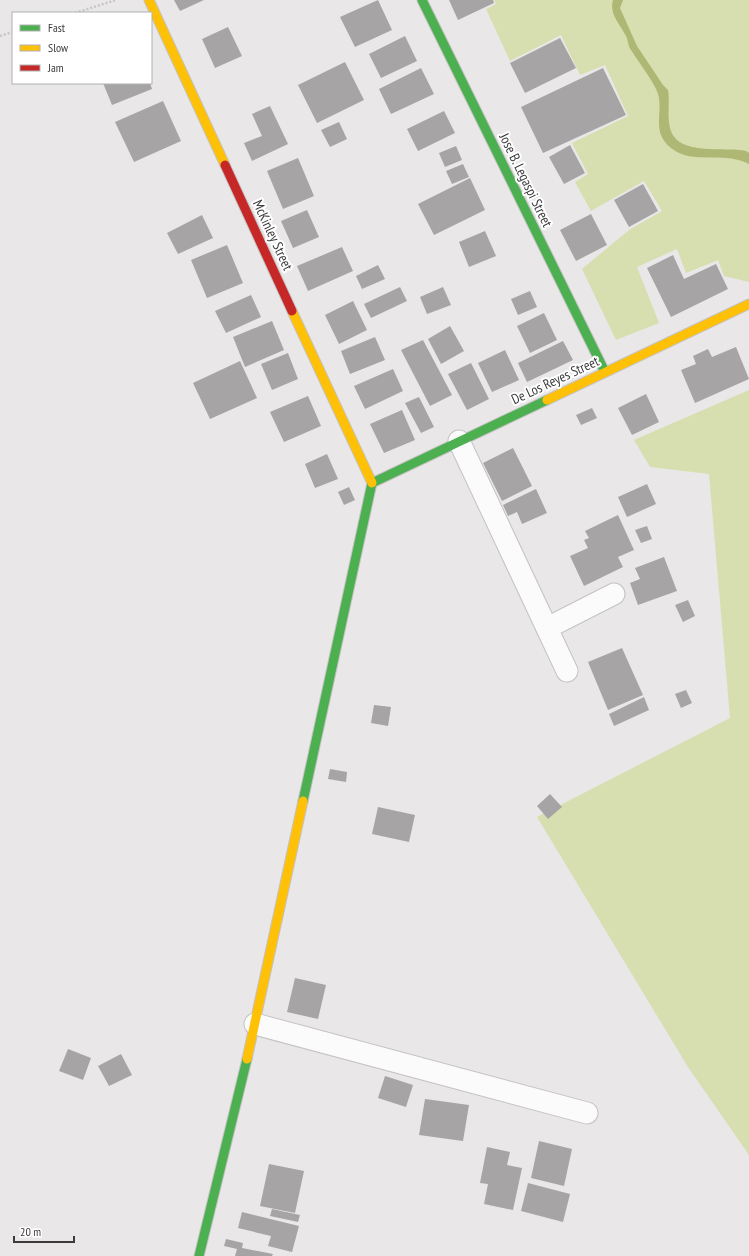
<svg xmlns="http://www.w3.org/2000/svg" width="749" height="1256" viewBox="0 0 749 1256" font-family="'PT Sans Narrow',sans-serif">
<style>
.green{fill:#d7dfb0}
.water{fill:#aeb773}
.building{fill:#a6a4a5}
.lines{fill:none;stroke-linecap:round;stroke-linejoin:round}
.street-casing{stroke:#c4c2c3;stroke-width:23}
.fast-casing{stroke:#c4c2c3;stroke-width:11}
.slow-casing{stroke:#c4c2c3;stroke-width:11}
.jam-casing{stroke:#c4c2c3;stroke-width:11}
.path{stroke:#c7c6c6;stroke-width:2.5;stroke-dasharray:2 2;stroke-linecap:butt}
.street{stroke:#fcfbfc;stroke-width:21}
.fast{stroke:#4caf50;stroke-width:9}
.slow{stroke:#ffc107;stroke-width:9}
.jam{stroke:#c62828;stroke-width:9}
.labels{text-anchor:middle;stroke-width:4;stroke-linejoin:round;paint-order:stroke}
.street-label{font-size:14px;fill:#3c3b3b;stroke:#fff}
</style>
<rect width="100%" height="100%" fill="#e9e7e8"/>
<g class="green">
<path d="M494,0H749V282L724,276L718,260L686,273L677,249L637,267L659,323L616,340L582,269L629,230L662,211L644,181L591,211L575,182L588,174L572,143L628,116L605,65L580,75L561,35L510,61L486,9L496,4Z"/>
<path d="M749,390V1155L688,1067L537,817L730,718L709,474L650,467L634,440Z"/>
</g>
<path class="water" d="M613,0H623L620,8L637,46L663,85L668,90C670,102 667,116 670,128C677,157 724,146 746,151L749,153V164C727,152 698,163 677,152C646,134 667,110 656,89C649,75 639,63 631,50C628,46 628,40 626,36C620,24 609,14 613,0Z"/>
<g class="building">
<path d="M174,0H204L180,11Z"/>
<path d="M378,0L392,30L355,47L340,17Z"/>
<path d="M449,0H493L494,3L458,20Z"/>
<path d="M228,27L242,56L215,68L202,39Z"/>
<path d="M405,36L417,61L381,78L369,54Z"/>
<path d="M560,38L576,68L525,93L510,63Z"/>
<path d="M345,62L364,100L317,123L298,85Z"/>
<path d="M421,68L434,94L391,114L379,89Z"/>
<path d="M603,68L626,115L543,153L521,107Z"/>
<path d="M103,83H150L152,89L112,105Z"/>
<path d="M163,101L181,141L134,162L115,122Z"/>
<path d="M270,106L288,144L252,161L244,143L262,136L252,114Z"/>
<path d="M444,111L455,133L418,151L407,129Z"/>
<path d="M339,122L347,139L330,147L321,130Z"/>
<path d="M570,145L585,173L564,184L549,157Z"/>
<path d="M456,146L462,160L445,167L439,153Z"/>
<path d="M298,158L314,196L283,209L267,171Z"/>
<path d="M463,164L469,177L452,184L446,171Z"/>
<path d="M470,178L485,210L434,235L418,204Z"/>
<path d="M643,184L658,211L629,227L614,200Z"/>
<path d="M307,210L319,237L293,248L281,221Z"/>
<path d="M591,214L607,245L576,261L560,230Z"/>
<path d="M202,215L213,238L178,254L167,233Z"/>
<path d="M485,231L496,256L469,267L459,242Z"/>
<path d="M227,245L243,283L207,298L191,260Z"/>
<path d="M342,247L353,271L308,291L297,266Z"/>
<path d="M673,255L684,279L716,264L728,289L671,317L647,268Z"/>
<path d="M378,265L385,279L362,289L356,276Z"/>
<path d="M400,287L407,301L371,318L364,304Z"/>
<path d="M443,287L451,305L427,314L420,297Z"/>
<path d="M530,291L537,307L518,315L511,299Z"/>
<path d="M251,295L261,317L226,333L215,311Z"/>
<path d="M353,301L367,330L339,344L325,315Z"/>
<path d="M544,313L557,340L530,353L517,326Z"/>
<path d="M272,321L284,350L245,367L233,337Z"/>
<path d="M450,326L464,351L441,364L428,339Z"/>
<path d="M375,337L385,360L350,374L341,351Z"/>
<path d="M423,340L452,395L430,406L401,350Z"/>
<path d="M563,341L573,360L527,382L518,363Z"/>
<path d="M736,347L749,379L695,403L681,370L696,364L693,356L708,349L712,357Z"/>
<path d="M505,350L519,380L492,392L478,363Z"/>
<path d="M288,353L298,379L272,390L261,364Z"/>
<path d="M240,361L257,398L210,419L193,383Z"/>
<path d="M471,363L489,399L467,410L448,374Z"/>
<path d="M393,369L403,391L365,409L354,386Z"/>
<path d="M646,394L659,422L632,435L618,408Z"/>
<path d="M308,396L321,426L284,442L270,412Z"/>
<path d="M419,397L434,427L421,433L405,403Z"/>
<path d="M592,408L597,418L581,425L576,415Z"/>
<path d="M402,410L415,440L384,453L370,424Z"/>
<path d="M513,448L532,486L502,501L483,463Z"/>
<path d="M327,454L338,479L315,488L305,464Z"/>
<path d="M647,484L656,504L627,517L618,497Z"/>
<path d="M349,487L355,500L344,505L338,492Z"/>
<path d="M536,489L547,513L522,524L517,512L508,516L503,505Z"/>
<path d="M618,515L634,550L618,557L623,567L584,586L570,556L588,548L584,540L589,538L585,531Z"/>
<path d="M647,526L652,539L641,543L635,530Z"/>
<path d="M664,557L677,591L638,605L630,583L640,579L635,568Z"/>
<path d="M688,600L695,616L683,622L675,605Z"/>
<path d="M622,648L643,695L608,710L588,662Z"/>
<path d="M686,690L692,703L681,708L675,694Z"/>
<path d="M644,697L649,710L614,726L609,714Z"/>
<path d="M374,705L391,707L388,726L371,723Z"/>
<path d="M330,769L347,772L346,782L328,779Z"/>
<path d="M550,794L562,807L548,819L537,806Z"/>
<path d="M378,807L415,815L409,842L372,834Z"/>
<path d="M295,978L326,985L318,1019L287,1012Z"/>
<path d="M68,1049L91,1058L83,1080L59,1071Z"/>
<path d="M121,1054L132,1075L109,1086L98,1066Z"/>
<path d="M385,1076L413,1085L406,1107L378,1098Z"/>
<path d="M425,1099L469,1105L463,1141L419,1135Z"/>
<path d="M539,1141L572,1149L564,1186L531,1178Z"/>
<path d="M487,1147L510,1152L507,1165L522,1168L513,1210L484,1204L488,1184L480,1183Z"/>
<path d="M269,1164L304,1171L295,1213L260,1206Z"/>
<path d="M528,1183L570,1194L563,1222L521,1211Z"/>
<path d="M272,1209L300,1215L298,1222L270,1216Z"/>
<path d="M242,1212L299,1226L292,1252L268,1246L271,1236L238,1228Z"/>
<path d="M226,1239L243,1243L242,1248L273,1254L272,1256H235L237,1249L224,1246Z"/>
</g>
<g class="lines">
<g class="street-casing">
<g id="street">
<path d="M459,441L567,671"/>
<path d="M547,628L614,594"/>
<path d="M255,1024L587,1113"/>
</g>
</g>
<g class="fast-casing">
<g id="fast">
<path d="M422,0L605,372"/>
<path d="M372,483L547,400"/>
<path d="M303,801L372,483"/>
<path d="M199,1256L247,1059"/>
</g>
</g>
<g class="slow-casing">
<g id="slow">
<path d="M149,0L225,165"/>
<path d="M292,311L372,483"/>
<path d="M547,400L749,304"/>
<path d="M247,1059L303,801"/>
</g>
</g>
<g class="jam-casing">
<path id="jam" d="M225,165L292,311"/>
</g>
<g class="path">
<path d="M75,13L116,0"/>
<path d="M0,36L13,32"/>
</g>
<use href="#street" class="street"/>
<use href="#fast" class="fast"/>
<use href="#slow" class="slow"/>
<use href="#jam" class="jam"/>
</g>
<g class="labels">
<g class="street-label">
<text transform="translate(526 180) rotate(64)" y="5">Jose B. Legaspi Street</text>
<text transform="translate(273 235) rotate(65)" y="5">McKinley Street</text>
<text transform="translate(555 380) rotate(-25)" y="5">De Los Reyes Street</text>
</g>
</g>
<rect x="12" y="12" width="140" height="72" fill="#ffffff" stroke="#b1b1b1"/>
<rect x="20" y="25" width="20" height="6" fill="#4caf50" stroke="#b1b1b1"/>
<text x="48" y="32" font-size="12" fill="#3c3b3b">Fast</text>
<rect x="20" y="45" width="20" height="6" fill="#ffc107" stroke="#b1b1b1"/>
<text x="48" y="52" font-size="12" fill="#3c3b3b">Slow</text>
<rect x="20" y="65" width="20" height="6" fill="#c62828" stroke="#b1b1b1"/>
<text x="48" y="72" font-size="12" fill="#3c3b3b">Jam</text>
<path d="M14 1236v6h60v-6" fill="none" stroke="#3c3b3b" stroke-width="2"/>
<text x="20" y="1236" font-size="12" fill="#3c3b3b" stroke="#ffffff" stroke-width="3" paint-order="stroke">20 m</text>
</svg>
